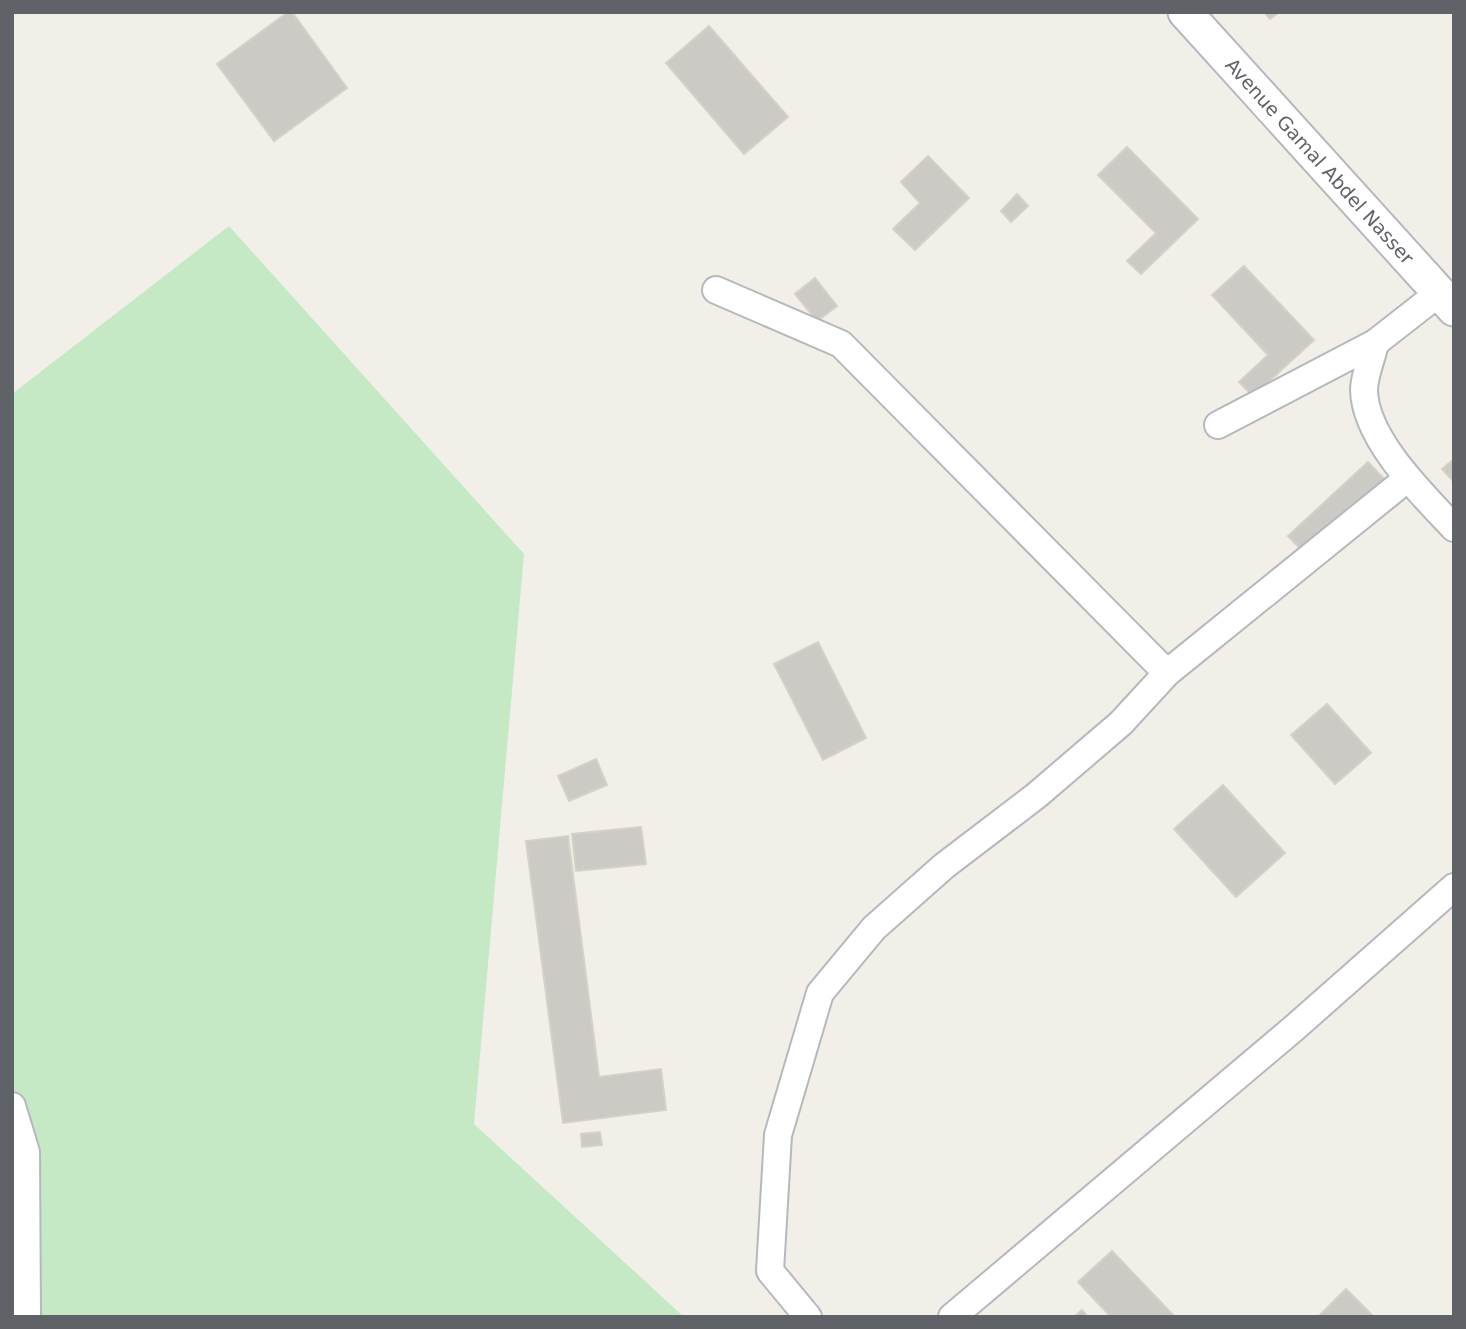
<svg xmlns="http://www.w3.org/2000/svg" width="1466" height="1329" viewBox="0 0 1466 1329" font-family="'DejaVu Sans',sans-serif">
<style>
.green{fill:#c5e8c5}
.building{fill:#cccac5;stroke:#d6d1c6;stroke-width:2}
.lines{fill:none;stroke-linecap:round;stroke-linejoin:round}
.minor-casing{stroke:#b5b8bc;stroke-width:30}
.tertiary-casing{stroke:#b5b8bc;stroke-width:37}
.minor{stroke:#fff;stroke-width:26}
.tertiary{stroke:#fff;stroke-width:33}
.labels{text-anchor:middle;stroke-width:6;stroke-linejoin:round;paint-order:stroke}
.street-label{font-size:19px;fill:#5f6368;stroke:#fff}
</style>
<rect width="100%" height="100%" fill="#f1efe8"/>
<path class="green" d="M229,226L524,554L474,1124L684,1317H12V394Z"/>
<g class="building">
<path d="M288,12H292L347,88L274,141L217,64Z"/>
<path d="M1264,12H1279L1270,19Z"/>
<path d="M709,26L788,117L744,154L666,63Z"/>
<path d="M1127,147L1198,219L1141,274L1127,261L1156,233L1098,175Z"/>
<path d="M928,156L969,198L915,250L893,229L920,203L901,182Z"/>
<path d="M1017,194L1028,206L1011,222L1001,211Z"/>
<path d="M1244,266L1314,340L1253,396L1239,382L1268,355L1212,295Z"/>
<path d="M815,278L837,306L817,321L795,294Z"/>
<path d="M1454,459V482L1442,469Z"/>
<path d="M1368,462L1389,484L1309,558L1288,536Z"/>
<path d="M818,642L866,738L823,760L774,664Z"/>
<path d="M1327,704L1371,753L1335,784L1291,735Z"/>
<path d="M596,759L607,785L569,801L558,776Z"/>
<path d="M1223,785L1285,853L1236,897L1174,829Z"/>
<path d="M641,827L646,864L576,871L572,834Z"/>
<path d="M568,836L599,1077L661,1069L666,1110L563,1123L526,841Z"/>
<path d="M600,1132L602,1145L582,1147L581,1134Z"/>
<path d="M1112,1251L1175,1317H1111L1078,1282Z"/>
<path d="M1346,1289L1374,1317H1318Z"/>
<path d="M1082,1310L1088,1317H1074Z"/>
</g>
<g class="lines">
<g class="minor-casing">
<g id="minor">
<path d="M716,290L841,344L1167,673"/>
<path d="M1375,343C1372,358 1364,376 1364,390C1365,439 1422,494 1454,528"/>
<path d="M1218,425L1375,343L1439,293"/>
<path d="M12,1106L26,1152L27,1317"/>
<path d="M808,1317L770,1271L778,1135L820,993L874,928L944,866L1037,795L1121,723L1167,673L1408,478"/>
<path d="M952,1317L1293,1029L1454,887"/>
</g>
</g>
<g class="tertiary-casing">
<g id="tertiary">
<path id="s1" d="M1185,12L1454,309"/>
</g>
</g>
<use href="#minor" class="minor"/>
<use href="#tertiary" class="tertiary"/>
</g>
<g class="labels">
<g class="street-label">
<text dy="7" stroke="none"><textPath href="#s1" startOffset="201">Avenue Gamal Abdel Nasser</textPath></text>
</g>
</g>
<rect width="1466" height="1329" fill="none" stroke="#5f6368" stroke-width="28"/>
</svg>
